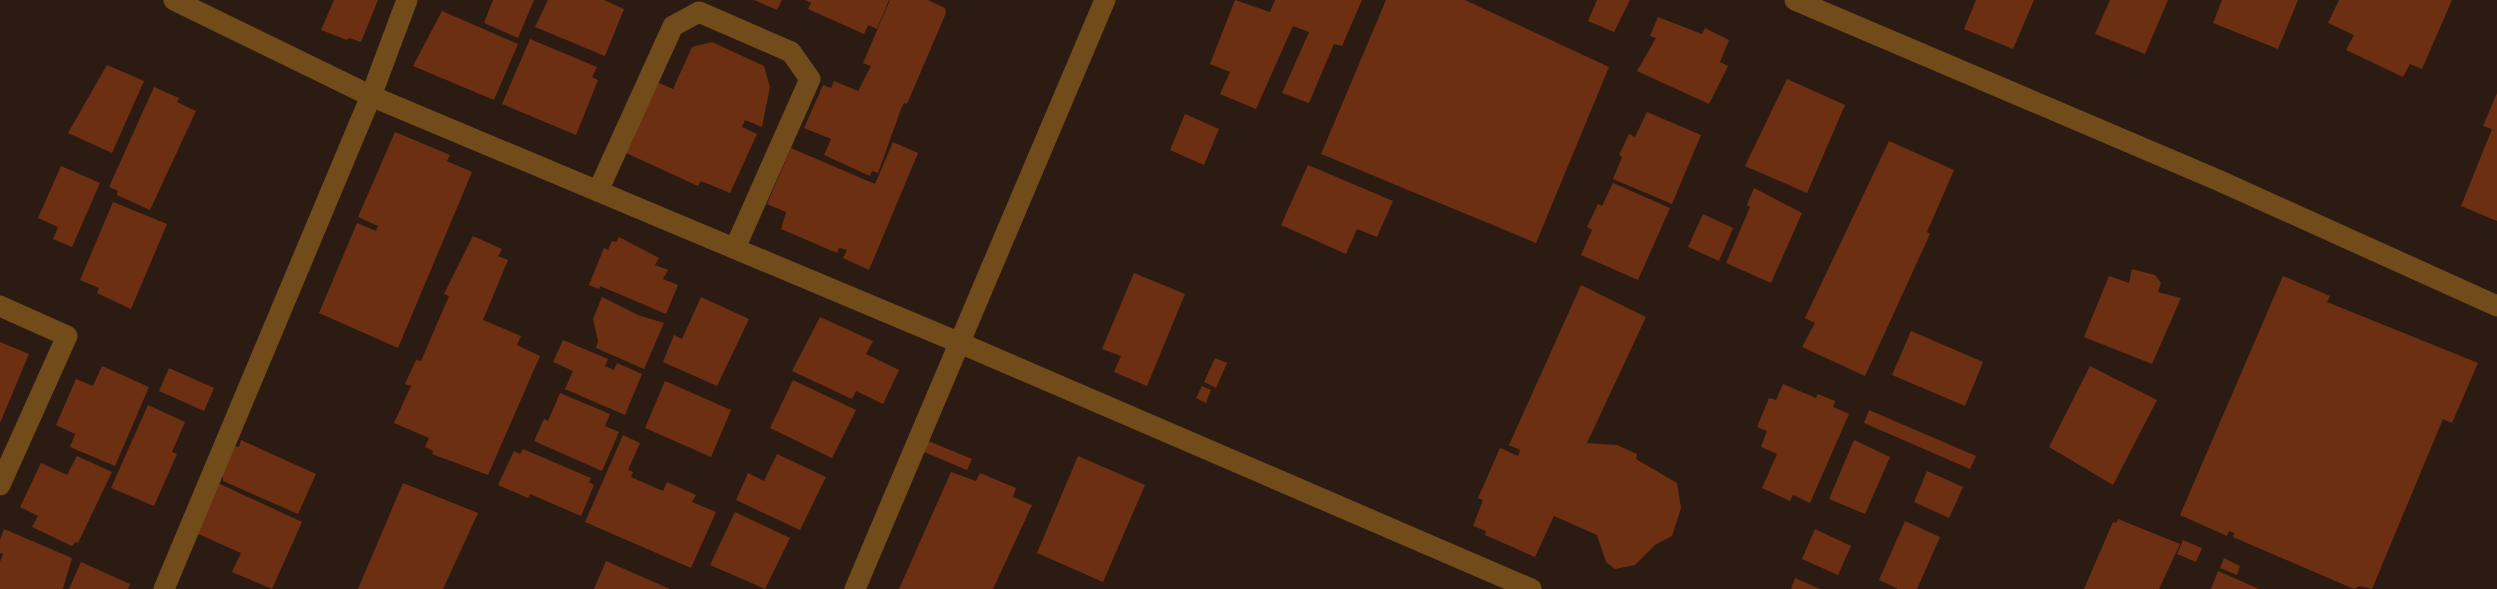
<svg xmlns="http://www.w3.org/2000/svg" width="2497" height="589" viewBox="0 0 2497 589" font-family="'DejaVu Sans',sans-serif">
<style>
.building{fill:#6d2f11}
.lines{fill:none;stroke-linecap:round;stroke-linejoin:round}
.minor{stroke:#714b1a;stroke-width:21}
</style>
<rect width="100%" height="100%" fill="#2c1b13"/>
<g class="building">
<path d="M334,0H378L361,42L349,38L347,40L321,30Z"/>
<path d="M493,0H534L518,38L484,23Z"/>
<path d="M548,0H604L624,9L605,56L535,27Z"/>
<path d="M754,0H782L777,10Z"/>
<path d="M805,0H889L877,29L868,25L864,34L808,9L811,3Z"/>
<path d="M890,0H928L945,8L946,13L907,104L904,103L901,109L878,173L872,171L870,176L824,155L831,139L804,128L823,85L831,88L834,81L858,91L871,66L863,63Z"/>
<path d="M1235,0L1270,12L1275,0H1362L1342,46L1334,44L1309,103L1282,93L1309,32L1293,26L1256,109L1220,94L1230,72L1210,64Z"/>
<path d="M1386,0H1465L1609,67L1536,243L1321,154Z"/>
<path d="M1597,0H1630L1614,32L1588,21Z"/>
<path d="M1976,0H2034L2013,49L1964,29Z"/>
<path d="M2110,0H2168L2145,54L2095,34Z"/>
<path d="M2222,0H2298L2278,49L2213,23Z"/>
<path d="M2339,0H2452L2422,69L2410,64L2403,77L2346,50L2354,35L2328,23Z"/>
<path d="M442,11L518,44L494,100L413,66Z"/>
<path d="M1658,17L1702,34L1705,28L1729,40L1720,62L1728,66L1709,104L1637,71L1656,38L1650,36Z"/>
<path d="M530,39L597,67L592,77L598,80L576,135L502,104Z"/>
<path d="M712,42L764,66L770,87L762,127L745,120L742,127L757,134L730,193L701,181L698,186L626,153L652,80L673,89L692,47Z"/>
<path d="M107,65L144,81L112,153L68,133Z"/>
<path d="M1787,79L1845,105L1807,193L1745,166Z"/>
<path d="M154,87L179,98L177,102L196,111L150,210L117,195L118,191L109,187Z"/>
<path d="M2497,93V221L2461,206L2492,129L2483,126Z"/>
<path d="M1647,112L1701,135L1672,204L1613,179L1622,157L1619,155L1629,134L1635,137Z"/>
<path d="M1185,114L1219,129L1204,165L1170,150Z"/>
<path d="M395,132L450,155L447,161L472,172L398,348L319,313L357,223L376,231L378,226L358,217Z"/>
<path d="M1889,141L1954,170L1927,232L1930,234L1865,376L1802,347L1815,323L1805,318Z"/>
<path d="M893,142L918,153L869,270L843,258L847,250L839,248L837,253L781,229L786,212L767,204L791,148L875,184Z"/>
<path d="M1308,165L1393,201L1377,237L1357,229L1346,254L1281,225Z"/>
<path d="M61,166L100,183L72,247L53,239L58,227L38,218Z"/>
<path d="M1613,183L1670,208L1638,280L1581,255L1592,230L1587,227L1598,204L1602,206Z"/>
<path d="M1754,188L1802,213L1771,283L1726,263L1750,207L1747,205Z"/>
<path d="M113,202L167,224L131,309L97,293L99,288L80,280Z"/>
<path d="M1703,214L1733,228L1719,261L1688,247Z"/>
<path d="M473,236L502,249L498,256L508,260L483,320L521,336L517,345L540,356L488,475L432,454L433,451L425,447L429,438L394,423L411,386L405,384L416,360L421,361L449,296L444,294Z"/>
<path d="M619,237L659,258L655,265L668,270L663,279L678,285L666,314L600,286L599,289L589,285L604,248L608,250L612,241L616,242Z"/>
<path d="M2132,269L2155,275L2161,283L2158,292L2181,298L2152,364L2084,337L2109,276L2129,283Z"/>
<path d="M1134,273L1185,294L1147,386L1114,372L1121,356L1102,349Z"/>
<path d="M2283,276L2330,296L2327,302L2478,363L2452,423L2443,419L2372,589L2360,586L2354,589L2233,537L2234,533L2229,531L2227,536L2180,515Z"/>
<path d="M1581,285L1646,317L1587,443L1617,445L1637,454L1636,459L1677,483L1681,508L1672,536L1655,545L1635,565L1615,569L1606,562L1597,535L1554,516L1535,557L1485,535L1486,531L1473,526L1483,500L1478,498L1500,448L1518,456L1520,450L1509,445Z"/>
<path d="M602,297L638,315L664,323L644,369L596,348L598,341L593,319Z"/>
<path d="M701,297L749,319L717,386L663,362L674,335L682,339Z"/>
<path d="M820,317L873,341L866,354L899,370L883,404L856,391L852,399L792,371Z"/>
<path d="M1911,331L1983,362L1965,406L1892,375Z"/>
<path d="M563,340L608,359L605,366L614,370L617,363L642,374L625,415L565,389L573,371L553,362Z"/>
<path d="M0,342L29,354L0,423Z"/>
<path d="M1215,358L1227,363L1216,388L1204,382Z"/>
<path d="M102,366L149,387L115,466L70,447L75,434L56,425L76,379L93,386Z"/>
<path d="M2090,366L2157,400L2113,485L2049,447Z"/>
<path d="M169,368L214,388L204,411L159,391Z"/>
<path d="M793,380L856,410L832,458L770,428Z"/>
<path d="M665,381L731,410L711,457L645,428Z"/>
<path d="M1783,384L1816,398L1818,394L1835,401L1833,407L1849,414L1810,503L1793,495L1790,501L1762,488L1777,454L1761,447L1767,431L1757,427L1769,398L1776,400Z"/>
<path d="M1202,386L1211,390L1206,403L1196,398Z"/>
<path d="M560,393L610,414L605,426L619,432L602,471L534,441L544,419L548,421Z"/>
<path d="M148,405L185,422L172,452L177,454L154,506L111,488Z"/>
<path d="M1869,410L1976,456L1970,469L1864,423Z"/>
<path d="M623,435L640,443L628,470L633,472L631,477L663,491L667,482L696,495L692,502L716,512L691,568L585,522Z"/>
<path d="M921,438L972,459L967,470L917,449Z"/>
<path d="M241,440L316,474L298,514L223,481V473L235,446L239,447Z"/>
<path d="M1854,440L1890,457L1865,514L1829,499Z"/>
<path d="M523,449L591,478L589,482L594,485L581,516L530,494L528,498L498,485L514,451L520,454Z"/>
<path d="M777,454L826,477L800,530L736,500L748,473L764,481Z"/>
<path d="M77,456L112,472L78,543L75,542L72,546L32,527L38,516L20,507L41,463L67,475Z"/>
<path d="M1078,456L1145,485L1103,582L1037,553Z"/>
<path d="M1927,471L1963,487L1949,518L1914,502Z"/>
<path d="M951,472L976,481L980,473L1016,488L1013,497L1032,505L993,589H899Z"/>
<path d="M218,483L302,522L272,589L232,572L241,553L196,533Z"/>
<path d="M403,483L478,513L443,589H358Z"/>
<path d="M735,512L790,538L765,589L710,565Z"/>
<path d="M2118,519L2180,544L2159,589H2084L2113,522L2116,523Z"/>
<path d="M1905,521L1940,537L1917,589H1898L1879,580Z"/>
<path d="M4,529L72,558L63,589H0V562L3,554L0,553V540Z"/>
<path d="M1815,529L1851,546L1838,575L1802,559Z"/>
<path d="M2183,540L2202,548L2196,562L2177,554Z"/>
<path d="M2224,558L2240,566L2237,575L2220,568Z"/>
<path d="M606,561L670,589H594Z"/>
<path d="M81,562L130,584L128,589H69Z"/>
<path d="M2218,571L2259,589H2211Z"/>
<path d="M1795,578L1820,589H1791Z"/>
</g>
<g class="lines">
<g class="minor">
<path d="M174,0L371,96L960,343L1531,589"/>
<path d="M1795,0L2220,181L2497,306"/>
<path d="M598,191L673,26L699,12L791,52L810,79L735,248"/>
<path d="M0,306L67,336L0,485"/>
<path d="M164,589L371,96L407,0"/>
<path d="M855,589L1105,0"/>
</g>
</g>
</svg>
